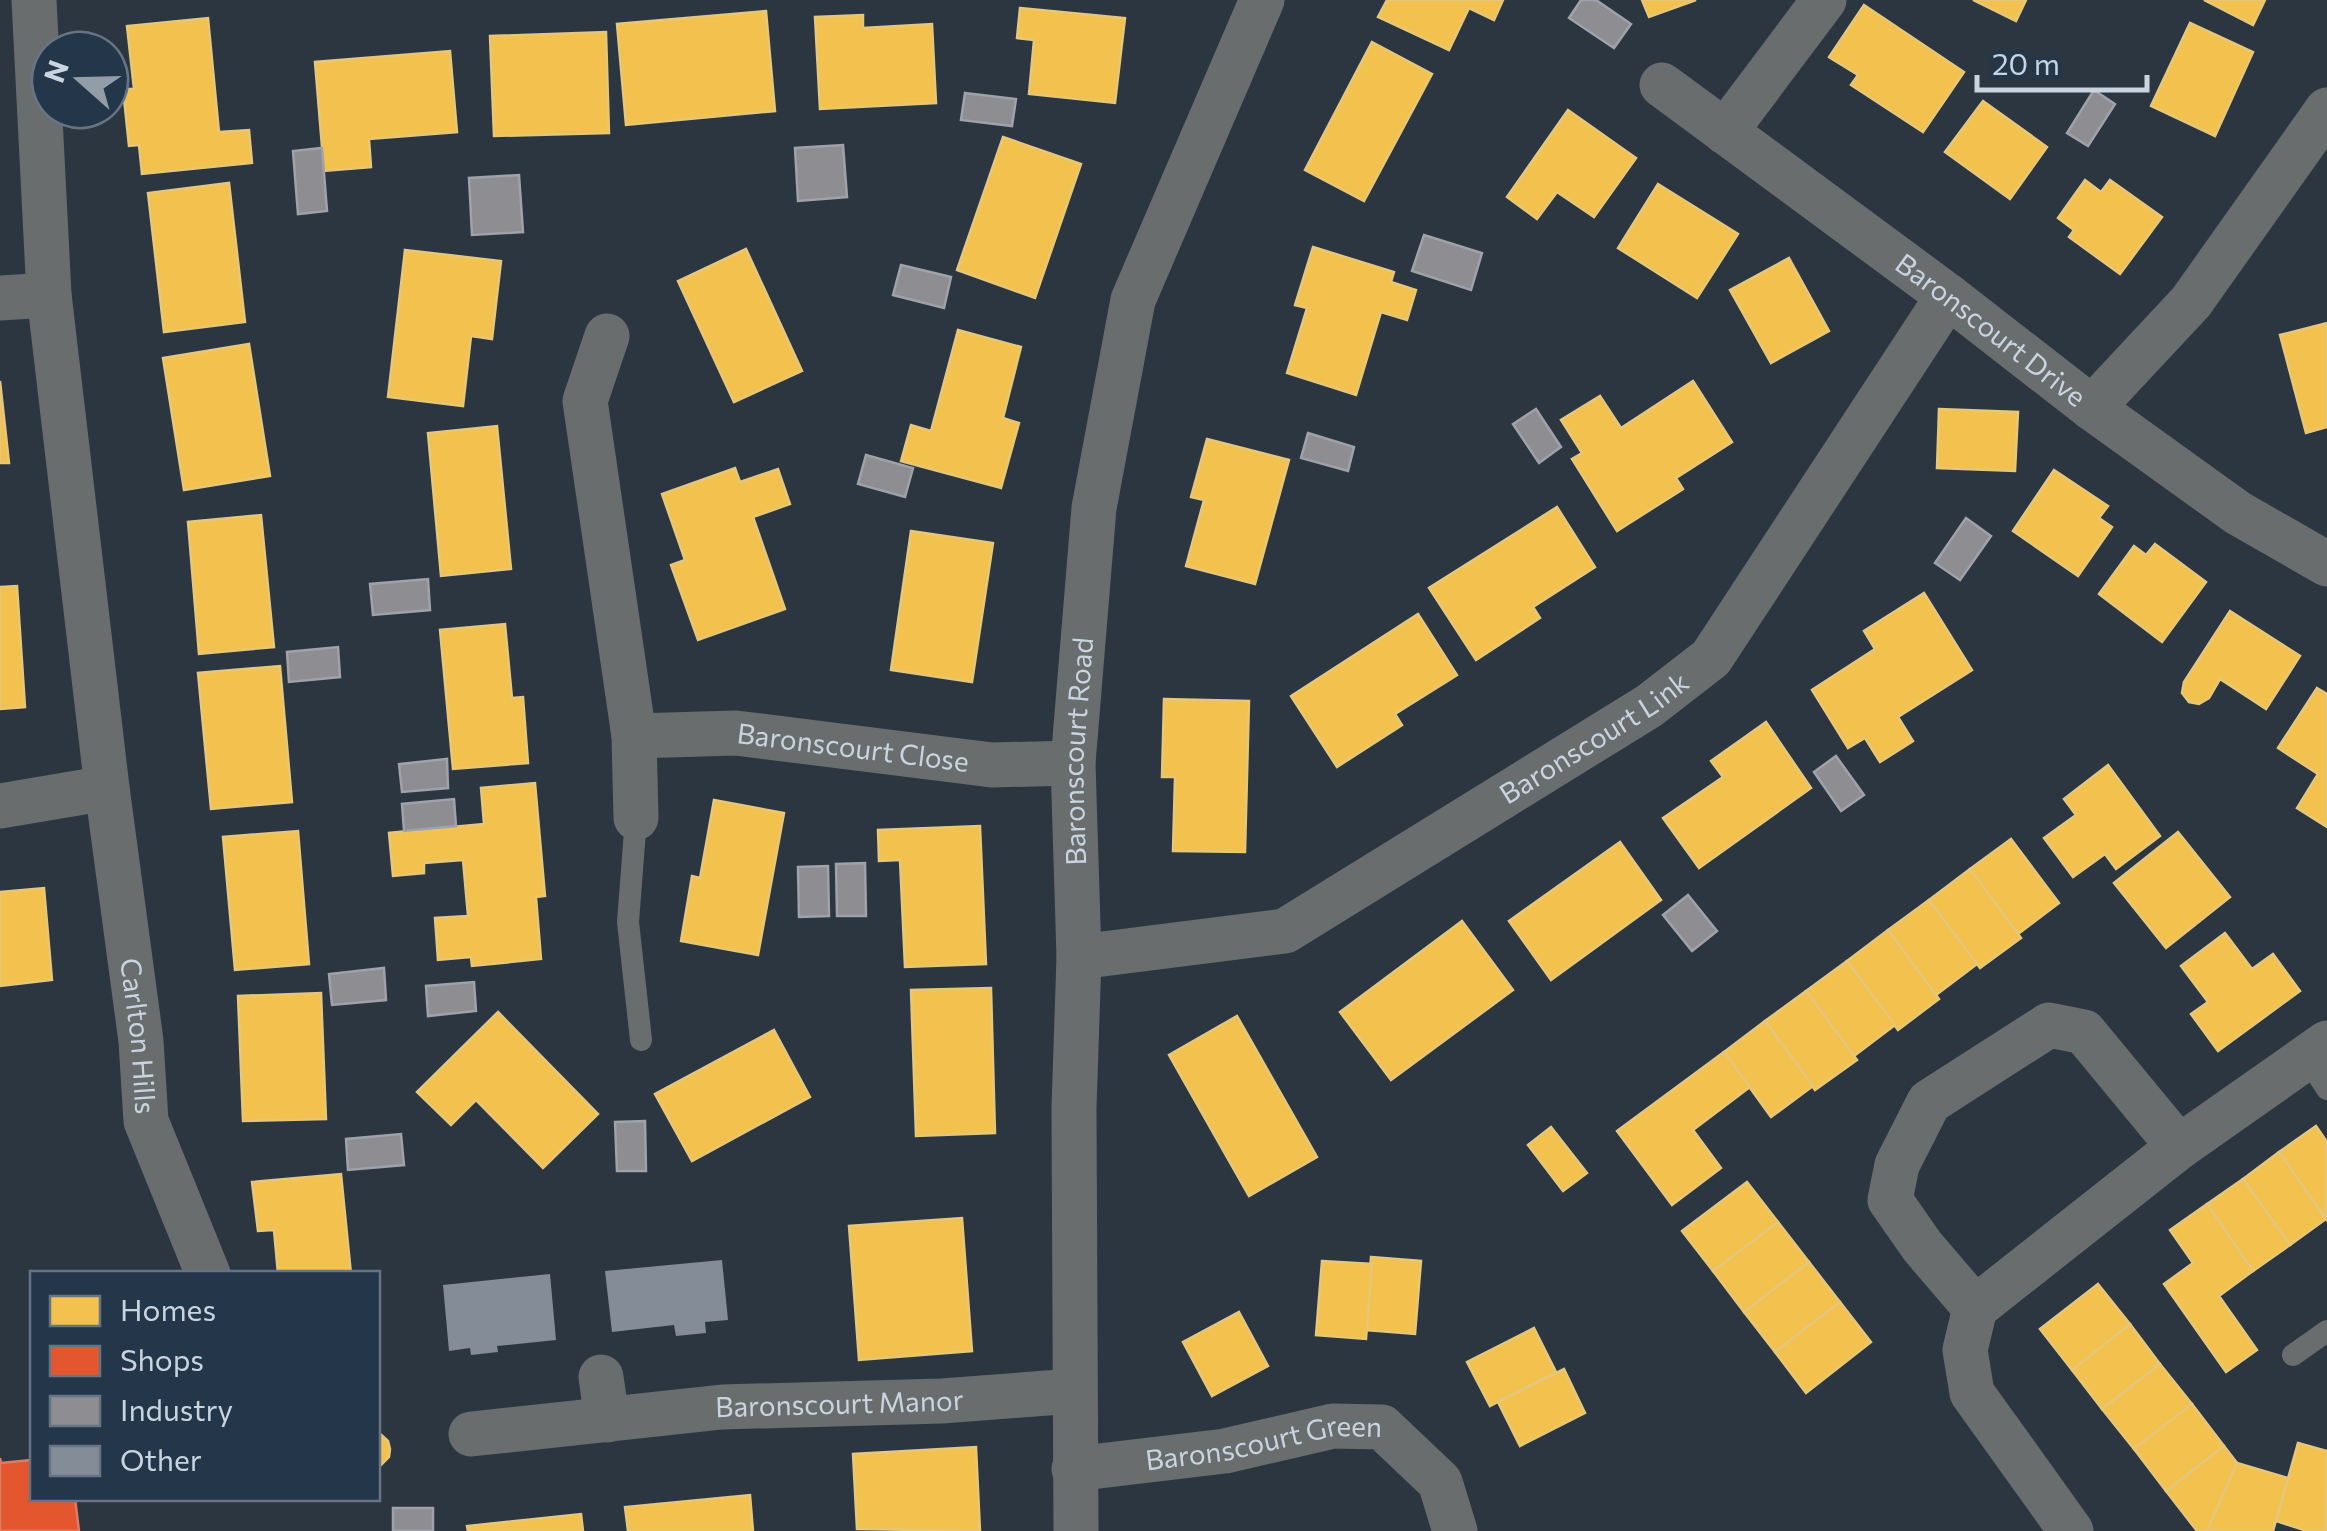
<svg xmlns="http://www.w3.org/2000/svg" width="2327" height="1531" viewBox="0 0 2327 1531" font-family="Commissioner,sans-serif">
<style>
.homes{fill:#f2c14e;stroke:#e6c77a;stroke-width:2.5}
.shops{fill:#e4572e;stroke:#dc7c63;stroke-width:2.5}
.industry{fill:#8d8d92;stroke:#9fa2a9;stroke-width:2.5}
.building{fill:#848d97}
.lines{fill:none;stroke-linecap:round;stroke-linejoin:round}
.lane{stroke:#6a6d6d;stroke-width:22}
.street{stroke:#6a6d6d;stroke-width:45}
.labels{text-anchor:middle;stroke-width:10;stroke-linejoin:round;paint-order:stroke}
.street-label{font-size:28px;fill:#c9d4e0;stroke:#243649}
</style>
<rect width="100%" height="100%" fill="#2c3641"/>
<g class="homes">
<path d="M1387,0H1503L1494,20L1469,8L1449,50L1378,17Z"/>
<path d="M1642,0H1696L1649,17Z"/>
<path d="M1973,0H2026L2016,21Z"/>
<path d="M2204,0H2265L2253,25Z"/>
<path d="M1864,5L1964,72L1923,132L1851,85L1858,75L1829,57Z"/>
<path d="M1020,8L1125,18L1115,103L1029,94L1034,40L1017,38Z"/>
<path d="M766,11L775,111L626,125L617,24Z"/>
<path d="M863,15V28L932,24L936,103L820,109L815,17Z"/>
<path d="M208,18L219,132L249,130L252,163L142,174L139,145L129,146L123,89H134L127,26Z"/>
<path d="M2190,23L2253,52L2215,136L2151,106Z"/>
<path d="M606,32L609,133L494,136L490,36Z"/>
<path d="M1372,42L1432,74L1364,201L1305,170Z"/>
<path d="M450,51L457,132L369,139L371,167L324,171L315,62Z"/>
<path d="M1983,101L2047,147L2010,199L1945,152Z"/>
<path d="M1568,110L1636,158L1594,217L1557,192L1537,219L1507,197Z"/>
<path d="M1003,137L1081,164L1035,298L957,270Z"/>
<path d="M2085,180L2101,192L2110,180L2162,217L2120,274L2069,237L2074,230L2058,218Z"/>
<path d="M229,183L245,322L164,332L148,193Z"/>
<path d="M1658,184L1738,234L1697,298L1618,248Z"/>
<path d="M1313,247L1394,272L1391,282L1416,290L1407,320L1381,312L1356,395L1287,373L1307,308L1295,305Z"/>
<path d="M746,249L802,371L734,402L678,281Z"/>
<path d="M405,250L501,261L492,339L471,336L463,406L388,397Z"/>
<path d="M1789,258L1829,331L1771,363L1730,290Z"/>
<path d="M2327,323V427L2306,433L2280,335Z"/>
<path d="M958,330L1021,347L1003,418L1019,423L1001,488L901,461L911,425L931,431Z"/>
<path d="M249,344L270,476L184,490L163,358Z"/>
<path d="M0,381L9,463H0Z"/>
<path d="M1693,381L1732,442L1676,478L1683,489L1617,531L1572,459L1582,453L1561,420L1600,396L1621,428Z"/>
<path d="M1939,409L2018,412L2015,471L1937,468Z"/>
<path d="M497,426L511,569L441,576L428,433Z"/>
<path d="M1207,439L1289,460L1255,584L1186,566L1204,500L1191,497Z"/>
<path d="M735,468L740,482L778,469L790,504L753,517L785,609L698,640L671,565L685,560L662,494Z"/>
<path d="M2054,470L2108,506L2099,518L2112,527L2078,576L2013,531Z"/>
<path d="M1557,507L1595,567L1533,607L1540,618L1476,660L1429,588Z"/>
<path d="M261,515L274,647L199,654L188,522Z"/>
<path d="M911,531L993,543L972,682L891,670Z"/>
<path d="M2155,544L2206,582L2162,642L2099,594L2134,546L2146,555Z"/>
<path d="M17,586L25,707L0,709V587Z"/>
<path d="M1924,593L1972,670L1898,717L1913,741L1880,762L1865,738L1848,748L1812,690L1875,649L1864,631Z"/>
<path d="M2230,611L2300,656L2266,709L2220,679L2209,698L2199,704L2189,702L2182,693L2184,682Z"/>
<path d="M1418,614L1457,675L1395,714L1402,725L1337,767L1291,696Z"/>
<path d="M505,624L512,698L523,697L528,763L453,769L440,630Z"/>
<path d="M280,666L292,802L211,809L198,673Z"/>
<path d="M2317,688L2327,694V827L2297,808L2318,774L2278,748Z"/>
<path d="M1164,699L1249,701L1245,852L1173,851L1175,777H1162Z"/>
<path d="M1766,722L1811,788L1699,868L1663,818L1723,777L1711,761Z"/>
<path d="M2108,765L2160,836L2116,869L2105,854L2073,877L2044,838L2076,815L2064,799Z"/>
<path d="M535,783L545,896L536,897L541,959L472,966L471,957L438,960L435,918L468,916L463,860L424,863V873L393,876L389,833L484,824L481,788Z"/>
<path d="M714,800L784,813L758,955L681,941L692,876L700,878Z"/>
<path d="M980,826L986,964L905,967L900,860L879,861L878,830Z"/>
<path d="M298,831L309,964L235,970L223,837Z"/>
<path d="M2178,832L2230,897L2166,948L2114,883Z"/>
<path d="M2011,839L2059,903L2018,934L1970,869Z"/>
<path d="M1620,842L1661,900L1551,980L1509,921Z"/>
<path d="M1970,869L2021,938L1980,968L1929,900Z"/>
<path d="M44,888L52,980L0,986V892Z"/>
<path d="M1929,900L1977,964L1936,995L1888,930Z"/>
<path d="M1462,921L1513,990L1391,1080L1340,1012Z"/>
<path d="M1888,930L1939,999L1898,1030L1847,961Z"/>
<path d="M2225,933L2252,969L2273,954L2300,991L2218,1051L2191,1014L2208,1002L2181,966Z"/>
<path d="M1847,961L1895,1025L1854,1056L1806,991Z"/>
<path d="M991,988L995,1133L916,1136L911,990Z"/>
<path d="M1806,991L1857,1060L1815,1090L1765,1021Z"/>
<path d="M321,993L326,1119L243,1121L238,996Z"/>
<path d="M498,1012L598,1114L543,1168L476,1100L451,1125L417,1092Z"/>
<path d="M1237,1016L1317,1157L1249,1196L1169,1055Z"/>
<path d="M1765,1021L1813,1086L1771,1117L1724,1052Z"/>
<path d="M774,1030L810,1097L692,1161L655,1094Z"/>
<path d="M1724,1052L1750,1087L1693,1130L1721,1168L1672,1205L1617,1131Z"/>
<path d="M2316,1126L2327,1142L2326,1219L2279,1152Z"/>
<path d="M1551,1127L1587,1173L1563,1191L1528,1145Z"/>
<path d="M2279,1152L2326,1219L2290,1245L2243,1179Z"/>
<path d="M341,1174L351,1274H278L274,1230L258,1231L252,1182Z"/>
<path d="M2243,1179L2290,1245L2253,1271L2207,1204Z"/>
<path d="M1747,1182L1778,1222L1713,1271L1682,1231Z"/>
<path d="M2207,1204L2253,1271L2219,1296L2257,1350L2226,1372L2164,1284L2193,1263L2170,1230Z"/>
<path d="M962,1218L972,1351L859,1360L849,1226Z"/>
<path d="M1778,1222L1809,1262L1744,1312L1713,1271Z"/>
<path d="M1371,1257L1421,1261L1415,1334L1366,1330Z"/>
<path d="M1322,1261L1372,1264L1366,1339L1316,1335Z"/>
<path d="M1809,1262L1840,1302L1775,1352L1744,1312Z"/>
<path d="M2098,1284L2130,1324L2072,1370L2040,1329Z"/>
<path d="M1840,1302L1871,1342L1806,1393L1775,1352Z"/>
<path d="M1239,1312L1268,1366L1212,1396L1183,1342Z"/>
<path d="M2130,1324L2160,1364L2102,1409L2072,1370Z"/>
<path d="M1534,1328L1556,1372L1490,1406L1467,1362Z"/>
<path d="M2160,1364L2192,1404L2134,1449L2102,1409Z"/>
<path d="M1564,1369L1585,1413L1520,1446L1498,1402Z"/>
<path d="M2192,1404L2224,1446L2166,1491L2134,1449Z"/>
<path d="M378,1432L388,1441L390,1449L389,1457L378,1468Z"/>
<path d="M2298,1443L2327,1451L2326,1531H2307L2276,1521Z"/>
<path d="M2224,1446L2237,1463L2207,1531H2197L2166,1491Z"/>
<path d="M976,1447L980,1531L857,1529L853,1454Z"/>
<path d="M2237,1463L2288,1478L2273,1531H2207Z"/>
<path d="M750,1495L753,1531H628L625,1507Z"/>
<path d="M581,1514L583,1531H468L467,1526Z"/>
</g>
<path class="shops" d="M0,1458L1,1463L32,1460V1498H75L79,1531H0Z"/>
<g class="industry">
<path d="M1581,0H1596L1631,24L1614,48L1569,18Z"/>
<path d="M2094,90L2115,104L2088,146L2067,133Z"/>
<path d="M965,93L1016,99L1012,126L961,120Z"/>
<path d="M843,145L847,197L798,201L795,148Z"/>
<path d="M322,148L327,211L298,214L293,151Z"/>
<path d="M519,175L523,232L472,235L469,178Z"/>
<path d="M1424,235L1482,253L1471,290L1412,271Z"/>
<path d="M901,265L951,277L944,308L893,295Z"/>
<path d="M1536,409L1561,447L1539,463L1513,424Z"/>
<path d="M1308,433L1354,447L1348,471L1301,458Z"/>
<path d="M866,455L913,468L905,497L858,484Z"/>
<path d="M1966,518L1991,536L1960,580L1935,563Z"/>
<path d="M428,579L430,610L373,615L370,584Z"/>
<path d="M338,647L340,677L289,682L287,652Z"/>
<path d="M1836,756L1864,795L1841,811L1814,772Z"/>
<path d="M447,759L448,788L402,792L399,764Z"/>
<path d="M454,799L456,826L404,831L402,804Z"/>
<path d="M865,863L866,916H837L836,864Z"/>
<path d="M828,866L829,916L799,917L798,867Z"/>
<path d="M1688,895L1717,931L1692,951L1663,915Z"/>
<path d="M384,968L386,1000L332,1005L329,974Z"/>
<path d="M474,982L476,1011L428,1016L426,986Z"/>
<path d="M645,1121L646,1171H617L615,1122Z"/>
<path d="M401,1134L404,1165L348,1170L346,1139Z"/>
<rect x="393" y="1508" width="40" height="23"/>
</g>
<g class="building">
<path d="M722,1260L728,1320L705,1322L706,1333L676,1336L674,1325L612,1332L605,1271Z"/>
<path d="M550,1274L556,1340L497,1346L498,1352L471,1355L470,1348L449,1351L443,1285Z"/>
</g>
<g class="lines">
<g class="lane">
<path d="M636,818L628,922L641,1040"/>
<path d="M2306,1057L2327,1089"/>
<path d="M2293,1355L2327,1331"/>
</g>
<g class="street">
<path id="s1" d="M34,0L49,295L107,788L141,1041L146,1121L208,1274"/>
<path id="s2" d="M1662,85L1948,296L2092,408L2238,513L2327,564"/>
<path d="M1725,132L1824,0"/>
<path d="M0,298L49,295"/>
<path d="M607,336L585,401L634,736L636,818"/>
<path d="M2092,408L2191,302L2327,110"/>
<path id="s3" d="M634,736L736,733L992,765L1073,763"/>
<path d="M0,806L107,788"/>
<path id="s4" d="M1079,957L1285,931L1649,706L1711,658L1948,296"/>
<path d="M1975,1308L1922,1246L1890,1200L1897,1165L1929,1102L2049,1025L2084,1032L2179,1147"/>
<path d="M601,1377L607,1420"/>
<path id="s5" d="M471,1434L722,1407L942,1401L1073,1391"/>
<path id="s6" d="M1074,1469L1225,1451L1333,1426L1382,1427L1440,1482L1455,1531"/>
<path id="s7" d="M1076,1531L1074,1108L1079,957L1073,763L1094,508L1133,300L1262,0"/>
<path d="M2071,1531L1972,1393L1965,1350L1975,1308L2179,1147L2327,1043"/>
</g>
</g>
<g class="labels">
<g class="street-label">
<text dy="10" stroke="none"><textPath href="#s2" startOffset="410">Baronscourt Drive</textPath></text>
<text dy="10" stroke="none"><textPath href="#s4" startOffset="572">Baronscourt Link</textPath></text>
<text dy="10" stroke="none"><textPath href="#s3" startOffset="220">Baronscourt Close</textPath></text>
<text dy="10" stroke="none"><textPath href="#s7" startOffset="780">Baronscourt Road</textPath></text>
<text dy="10" stroke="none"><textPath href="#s1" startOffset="1042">Carlton Hills</textPath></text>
<text dy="10" stroke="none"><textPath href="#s5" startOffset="370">Baronscourt Manor</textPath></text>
<text dy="10" stroke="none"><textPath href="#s6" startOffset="192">Baronscourt Green</textPath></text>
</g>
</g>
<rect x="30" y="1271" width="350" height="230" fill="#243649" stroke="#667585" stroke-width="2.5"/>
<rect x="50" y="1296" width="50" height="30" fill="#f2c14e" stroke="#667585" stroke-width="2.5"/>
<text x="120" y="1321" font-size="30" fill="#c9d4e0">Homes</text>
<rect x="50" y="1346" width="50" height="30" fill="#e4572e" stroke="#667585" stroke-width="2.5"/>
<text x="120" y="1371" font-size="30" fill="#c9d4e0">Shops</text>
<rect x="50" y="1396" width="50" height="30" fill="#8d8d92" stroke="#667585" stroke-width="2.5"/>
<text x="120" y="1421" font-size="30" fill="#c9d4e0">Industry</text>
<rect x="50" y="1446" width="50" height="30" fill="#848d97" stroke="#667585" stroke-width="2.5"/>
<text x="120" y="1471" font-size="30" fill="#c9d4e0">Other</text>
<g transform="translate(80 80) rotate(290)"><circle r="48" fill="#243649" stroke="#667585" stroke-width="2.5"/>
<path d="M0-8L18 38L0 25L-18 38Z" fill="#929da8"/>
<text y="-15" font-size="28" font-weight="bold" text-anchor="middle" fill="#c9d4e0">N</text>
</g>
<path d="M1977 75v15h170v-15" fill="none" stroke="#c9d4e0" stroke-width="5"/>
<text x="1992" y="75" font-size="30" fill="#c9d4e0" stroke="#243649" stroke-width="8" paint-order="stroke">20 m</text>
</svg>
